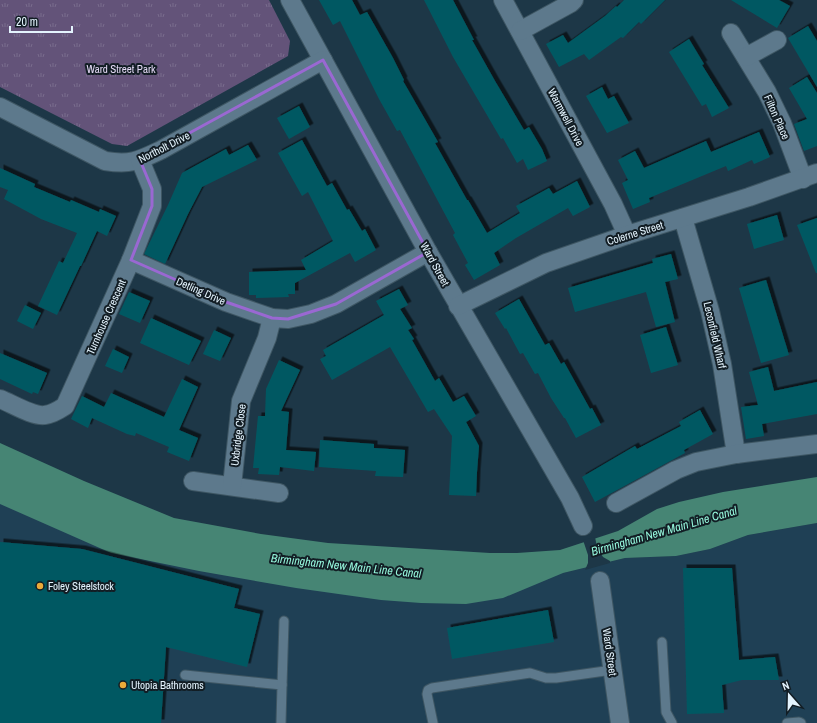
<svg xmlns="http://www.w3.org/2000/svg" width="817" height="723" viewBox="0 0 817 723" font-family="'Archivo Narrow',sans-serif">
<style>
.built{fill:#1f4055}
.park{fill:url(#park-tufts)}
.water{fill:#468574}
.pier{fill:#1d3747}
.building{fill:#065962;filter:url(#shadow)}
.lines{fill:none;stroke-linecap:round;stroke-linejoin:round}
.lane-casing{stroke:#3e5663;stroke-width:11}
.street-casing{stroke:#3e5663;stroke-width:20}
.lane{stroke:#5d798c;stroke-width:9}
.street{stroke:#5d798c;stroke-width:18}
.marked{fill:none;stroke:#9a68d2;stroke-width:3;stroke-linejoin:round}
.poi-dot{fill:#eaaa39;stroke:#121d24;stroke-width:1.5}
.labels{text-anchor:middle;stroke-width:4;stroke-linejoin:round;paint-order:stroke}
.park-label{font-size:11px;fill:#e3d8f4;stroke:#121d24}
.street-label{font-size:11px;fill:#e4f4fe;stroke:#121d24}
.poi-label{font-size:11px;fill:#e4f4fe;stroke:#121d24;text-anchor:start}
.water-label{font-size:12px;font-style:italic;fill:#96f8dd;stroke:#121d24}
</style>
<defs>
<pattern id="park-tufts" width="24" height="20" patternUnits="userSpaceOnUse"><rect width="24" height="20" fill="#635379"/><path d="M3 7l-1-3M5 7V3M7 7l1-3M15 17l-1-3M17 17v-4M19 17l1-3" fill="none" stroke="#796c8d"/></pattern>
<filter id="shadow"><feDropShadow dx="3.5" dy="-3.5" stdDeviation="0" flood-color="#0009"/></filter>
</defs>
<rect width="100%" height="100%" fill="#1d3747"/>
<path class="built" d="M0,487L103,528L563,573L625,558L676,556L710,549L748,535L817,523V723H0Z"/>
<path class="park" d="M0,0H269L290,41L288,56L127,146L112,144L0,87Z"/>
<path class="water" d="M0,443L84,481L174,518L261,534L328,543L490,553H517L560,550L618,531L657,509L679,502L723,492L817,477V523L748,535L710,549L676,556L625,558L563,573L503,598L466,604L421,603L381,600L296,588L199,571L111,553L0,504Z"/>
<path class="pier" d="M595,537L597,547L603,557L610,561V563L585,570L588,563V555L583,540Z"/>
<g class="building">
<path d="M319,0H352L360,15L367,12L393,58L404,80L403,81L438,142L435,143L467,200H468L487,233L520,213L516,206L549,188L553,194L577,181L590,207L573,216L568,208L516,238L494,253L500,265L474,280L465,265L468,263L453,235L455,233L400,130L397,131L379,99L340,21L333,25Z"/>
<path d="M424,0H453L474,40H472L495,81L524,130L529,127L542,149L547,161L528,170L523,159L517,163L503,138L501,139L453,57Z"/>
<path d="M624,0H665L641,24L639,22L623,38L621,37L589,60L584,54L559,67L546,44L563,35L568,43L605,16L616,6L617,7Z"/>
<path d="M731,0H779L790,6L777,28Z"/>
<path d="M808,26L817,41V87L788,38Z"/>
<path d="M689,39L704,64L702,65L729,108L712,117L706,104L702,106L669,52Z"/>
<path d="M807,77L817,93V146L804,151L794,124L807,119L789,88Z"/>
<path d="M602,87L608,99L614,96L629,123L607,133L586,96Z"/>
<path d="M299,106L310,127L289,139L277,118Z"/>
<path d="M759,132L770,157L754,164L752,160L728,171L726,166L649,198L650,202L633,209L622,183L628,180L618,160L635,151L644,168L706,141L711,152Z"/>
<path d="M302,140L327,186L332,183L347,210L349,209L362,231L365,229L376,250L355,262L350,253L295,283V294H288L289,297L256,298V295H249V272L306,270L301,260L333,241L308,192L302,196L278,153Z"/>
<path d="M248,145L257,160L202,187L188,214L165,264L144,254L168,205L182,173L226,149L229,155Z"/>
<path d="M0,168L35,184L34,187L70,202L71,200L99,212L100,209L116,216L107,236L97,231L81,266H80L57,315L38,306L59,261L63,263L77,233L41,219L4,199L8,190L0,187Z"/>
<path d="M777,215L784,240L754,249L747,224Z"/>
<path d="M817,218V273H816L797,225Z"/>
<path d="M671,254L678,279L665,282L675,322L656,327L646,292L575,312L568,288L653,263L652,259Z"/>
<path d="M766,280L789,355L761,363L739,288Z"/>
<path d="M399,289L408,305L400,309L412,328L408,330L414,339L412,340L435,381L439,378L453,402L464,396L476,416L466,422L479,446L477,472L476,496L449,495L452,436L434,409L428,412L390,347L332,380L320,359L326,356L323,350L384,315L376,301Z"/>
<path d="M129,292L150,301L140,323L119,314Z"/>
<path d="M519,299L545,345L549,343L561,364L564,362L590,409L592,408L601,425L576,438L565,418H564L551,398L538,373L535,374L523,353L520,354L506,328L505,329L495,313Z"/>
<path d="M25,305L41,313L33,329L17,321Z"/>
<path d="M151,318L201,341L189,365L140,343Z"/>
<path d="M666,327L678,365L651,373L640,335Z"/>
<path d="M214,330L231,338L220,361L203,354Z"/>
<path d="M113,349L129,357L122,373L105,366Z"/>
<path d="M0,353L47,373L38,394L33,392L32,394L0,379Z"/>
<path d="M279,360L300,370L281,411L289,412L286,450L316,452L314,471L280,467L279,475L258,474L259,468H253L258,416H265L266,389Z"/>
<path d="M768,367L774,391L817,382V414L762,424L764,436L746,439L741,407L758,405L749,372Z"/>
<path d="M182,379L198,387L179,430L198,438L189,461L167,452L169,447L136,433L135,436L127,434L92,418L88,428L71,419L82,396L104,407L111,393L164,417Z"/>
<path d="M700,410L713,434L684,450L685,453L595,502L582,477L635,446L637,449L681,426L679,422Z"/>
<path d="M320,440L374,444V448L405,450L403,477L375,476L376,471L319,467Z"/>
<path d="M0,542L82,549L239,589L234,608L260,614L247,667L166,647L161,723H0Z"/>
<path d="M683,568H732L739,660L775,657L779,680H742L722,685L724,713L687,714Z"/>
<path d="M548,610L554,642L452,659L447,628Z"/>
</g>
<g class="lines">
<g class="lane-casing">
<g id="lane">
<path d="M662,642L666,712L672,723"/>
<path d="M185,675L282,685L281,723"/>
<path d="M282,685L284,621"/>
<path d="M433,723L427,694L428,690L432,688L530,673L546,678H556L612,670"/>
<path d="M787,723L799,722L801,723"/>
</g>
</g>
<g class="street-casing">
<g id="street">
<path d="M290,0L428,252L570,498L583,526"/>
<path d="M503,0L613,204L627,235"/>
<path d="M520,31L571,3L574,0"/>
<path d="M731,33L767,92L782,123L803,179"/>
<path d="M746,57L777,40"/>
<path d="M0,107L105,161C131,165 138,161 161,150L323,60"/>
<path d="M683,218L710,311L722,364L736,454"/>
<path d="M131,260L226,302L272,318L288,319L311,314L336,304L428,252"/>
<path d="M458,306L546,263L627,235L749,197L817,173"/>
<path d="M0,399C11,403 33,417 45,415C53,414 59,410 65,406L131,260L152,206V189L140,160"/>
<path d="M193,481L279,493"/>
<path d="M232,486L241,401L267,338L272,318"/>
<path d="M616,503L676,470L696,462L736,454L817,444"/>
<path d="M600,581L620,723"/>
</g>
</g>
<use href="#lane" class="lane"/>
<use href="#street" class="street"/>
</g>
<path class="marked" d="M323,60L428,252L336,304L288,319L272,318L226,302L131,260L152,206V189L140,160Z"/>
<g class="poi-dot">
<circle cx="40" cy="586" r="4"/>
<circle cx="123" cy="685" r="4"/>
</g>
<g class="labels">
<g class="park-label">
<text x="121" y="73">Ward Street Park</text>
</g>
<g class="street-label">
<text transform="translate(566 117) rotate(62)" y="4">Warmwell Drive</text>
<text transform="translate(777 117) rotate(66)" y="4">Filton Place</text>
<text transform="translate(164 147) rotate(-27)" y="4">Northolt Drive</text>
<text transform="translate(635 233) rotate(-17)" y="4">Colerne Street</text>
<text transform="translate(435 264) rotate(61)" y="4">Ward Street</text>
<text transform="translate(201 291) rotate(24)" y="4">Detling Drive</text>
<text transform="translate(106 317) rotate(-66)" y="4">Turnhouse Crescent</text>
<text transform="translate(715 335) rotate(77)" y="4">Leconfield Wharf</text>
<text transform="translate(238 435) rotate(-83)" y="4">Uxbridge Close</text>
<text transform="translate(610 652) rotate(82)" y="4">Ward Street</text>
</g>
<g class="poi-label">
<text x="48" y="590">Foley Steelstock</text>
<text x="131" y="689">Utopia Bathrooms</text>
</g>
<g class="water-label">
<text transform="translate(664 531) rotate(-16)" y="4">Birmingham New Main Line Canal</text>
<text transform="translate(346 566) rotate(6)" y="4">Birmingham New Main Line Canal</text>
</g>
</g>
<g transform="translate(789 695) rotate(340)" stroke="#121d24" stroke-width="3" paint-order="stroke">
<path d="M0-3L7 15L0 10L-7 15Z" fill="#e4f4fe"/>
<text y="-6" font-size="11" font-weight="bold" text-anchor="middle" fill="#e4f4fe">N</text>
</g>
<path d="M10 26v6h62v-6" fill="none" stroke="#e4f4fe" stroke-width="2"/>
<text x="16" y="26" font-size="12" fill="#e4f4fe" stroke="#121d24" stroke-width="3" paint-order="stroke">20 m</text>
</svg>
